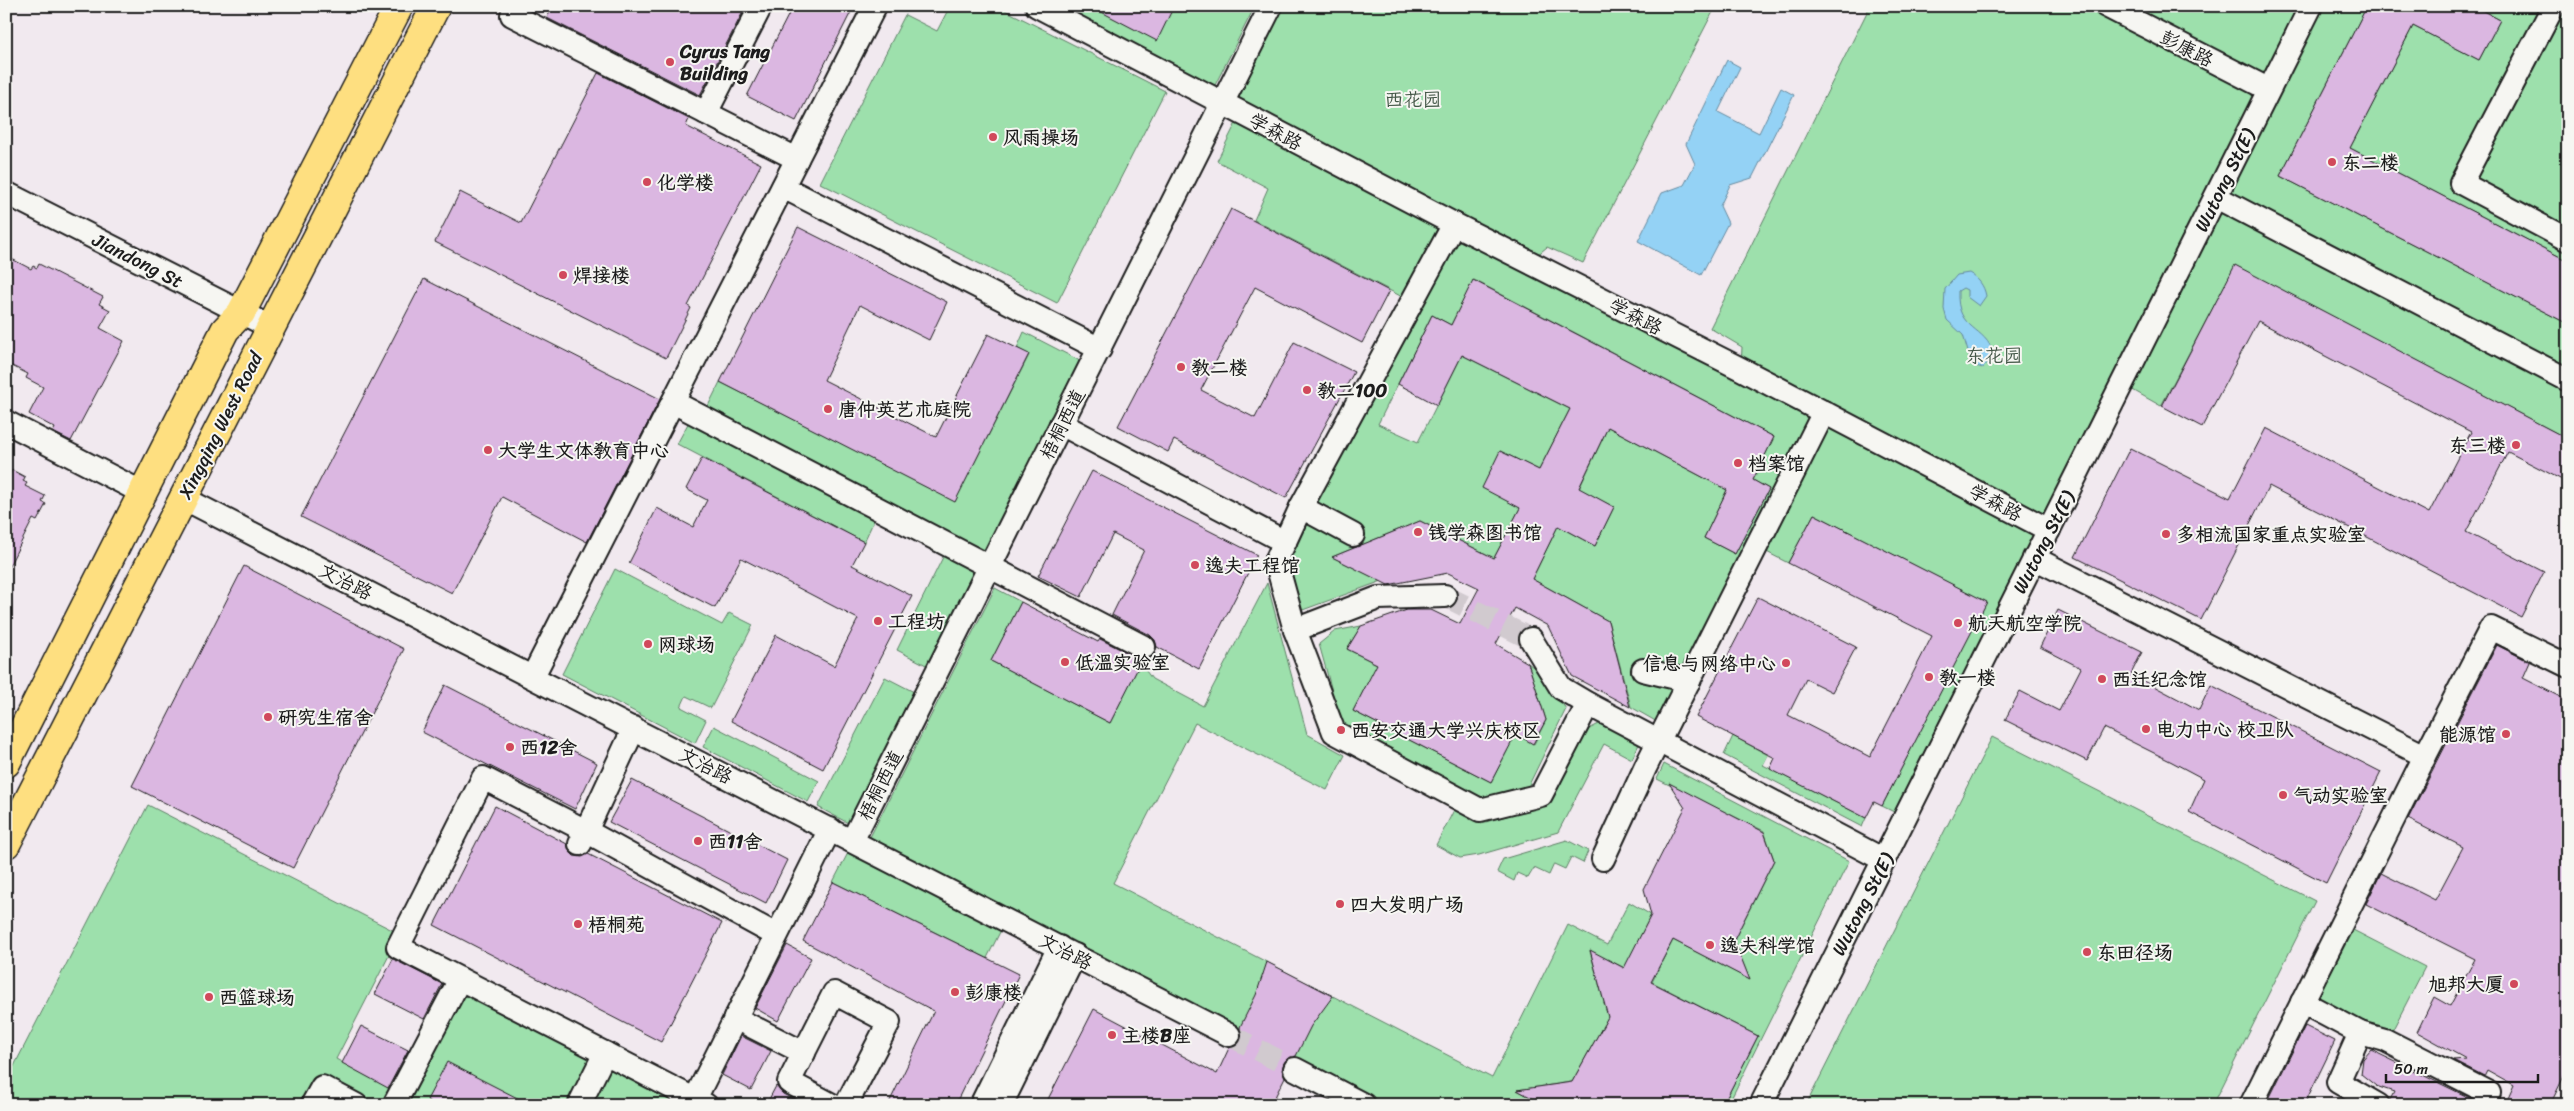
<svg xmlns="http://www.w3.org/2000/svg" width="2574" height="1111" viewBox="0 0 2574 1111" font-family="Sriracha,'LXGW WenKai TC',sans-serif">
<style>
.green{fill:#9de0ac;stroke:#5c7e64}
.water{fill:#94d2f5;stroke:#64899e}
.building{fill:#dbb7e1;stroke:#1c1c1c}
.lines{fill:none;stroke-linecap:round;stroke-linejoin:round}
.minor-tunnel{stroke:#d1cacf;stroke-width:22;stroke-dasharray:22 11;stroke-linecap:butt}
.minor-casing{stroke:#1c1c1c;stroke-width:26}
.major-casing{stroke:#1c1c1c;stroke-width:31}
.minor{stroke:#f6f6f2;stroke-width:22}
.major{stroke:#fedf80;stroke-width:28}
.poi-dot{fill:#d1495b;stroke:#f6f6f2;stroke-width:2}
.labels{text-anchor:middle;stroke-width:4;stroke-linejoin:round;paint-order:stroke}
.street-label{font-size:19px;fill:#1c1c1c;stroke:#f6f6f2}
.poi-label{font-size:19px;font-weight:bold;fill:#1c1c1c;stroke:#f6f6f2;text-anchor:start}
.park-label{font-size:19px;fill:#435747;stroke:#f6f6f2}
</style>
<rect width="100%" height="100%" fill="#f1e9ef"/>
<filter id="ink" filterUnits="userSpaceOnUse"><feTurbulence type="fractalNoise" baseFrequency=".02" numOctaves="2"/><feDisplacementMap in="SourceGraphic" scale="10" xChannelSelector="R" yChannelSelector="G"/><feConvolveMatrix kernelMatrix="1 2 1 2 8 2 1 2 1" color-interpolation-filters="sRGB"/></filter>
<g filter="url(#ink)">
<g class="green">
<path d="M950,6H997L1165,91L1057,303L820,183L905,15L937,31Z"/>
<path d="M1047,6H1255L1212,91Z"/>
<path d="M1271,6H1716L1583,263L1547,247L1529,262L1741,369L1742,347L1710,328L1870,6H2367L2280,176L2568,324V439L2235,266L2161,406L2122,384L2038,525L1894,812L1882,806L1986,602L1814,514L1788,563L1757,547L1666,727L1631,707L1608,621L1532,579L1558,526L1595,546L1614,507L1579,489L1608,427L1727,490L1704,538L1735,554L1769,489L1753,480L1774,437L1474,280L1451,325L1432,315L1378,424L1418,442L1462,355L1570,409L1539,470L1500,451L1520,508L1494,558L1420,521L1332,557L1382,581L1300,611L1285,542L1412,302L1254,220L1268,188L1217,161L1241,113L1224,103Z"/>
<path d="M2474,6H2551L2568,15V261L2350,148L2413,26L2479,60L2500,20Z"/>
<path d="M1024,332L1084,363L985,555L706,410L720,382L955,501L1029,355L1017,348Z"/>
<path d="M691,418L876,516L864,542L677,444Z"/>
<path d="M944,555L978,574L930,667L897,650Z"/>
<path d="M615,569L722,625L729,613L753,625L711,708L686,696L681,707L706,720L695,743L562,674Z"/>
<path d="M1267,583L1307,734L1345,755L1327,790L1195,723L1113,883L1492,1078L1568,925L1607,945L1629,902L1651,915L1625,968L1590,951L1608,1017L1572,1082L1517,1090L1545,1105H1364L865,847L995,588L1021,602L991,661L1110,723L1140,663L1152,679L1203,706Z"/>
<path d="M1361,626L1347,649L1417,684L1368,682L1353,711L1491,782L1507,751L1473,712L1534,744L1546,720L1528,663L1542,674L1566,709L1526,791L1479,800L1342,727L1319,644L1335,631Z"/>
<path d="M885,677L916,693L850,824L818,807Z"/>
<path d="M1601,723L1640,742L1632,759L1604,744L1558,832L1479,855L1460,858L1436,845L1454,810L1482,823L1549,804L1587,730Z"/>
<path d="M714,726L819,781L808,802L703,747Z"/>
<path d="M1733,736L1768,755L1763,765L1866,818L1862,827L1724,755Z"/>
<path d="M1992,737L2315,901L2213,1105H1806Z"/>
<path d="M1664,764L1849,861L1728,1105H1723L1758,1036L1652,982L1673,940L1749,979L1734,940L1774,860L1764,831L1657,779Z"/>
<path d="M148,805L400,934L336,1059L400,1094L460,979L706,1105H368L324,1081L312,1105H6V1068L12,1070Z"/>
<path d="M1567,840L1588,851L1583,863L1571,857L1565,869L1554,864L1549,875L1534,868L1528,878L1517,873L1514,881L1497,872L1503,859Z"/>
<path d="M849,851L1001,930L987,958L833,882Z"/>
<path d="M2353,930L2425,967L2390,1035L2317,998Z"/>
</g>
<g class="water">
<path d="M1727,60L1740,67L1718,112L1759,133L1781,88L1794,95L1752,178L1730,185L1720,206L1728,223L1701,275L1638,241L1662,193L1684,185L1695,164L1686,144Z"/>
<path d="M1969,273C1978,278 1984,285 1986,296L1979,306L1967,297V290L1963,288L1958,291C1956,332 1986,325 1994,355L1983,368L1972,365L1963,335L1947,320L1944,309L1945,289L1957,275Z"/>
</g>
<g class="building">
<path d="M553,6H746L700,95L547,18Z"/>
<path d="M793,6H854L796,121L747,96Z"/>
<path d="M1090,6H1174L1157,41Z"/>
<path d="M2367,6H2474L2500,20L2479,60L2413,26L2350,148L2568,261V324L2280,176Z"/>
<path d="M598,73L689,119L686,126L761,164L688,306L691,308L666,358L435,242L460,192L521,223Z"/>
<path d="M1231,209L1389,291L1362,343L1255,287L1201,390L1255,418L1294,342L1354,372L1286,498L1174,440L1168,452L1118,426Z"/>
<path d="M798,227L947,302L929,340L860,305L824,380L936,437L988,334L1029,354L955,502L720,382Z"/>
<path d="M6,256L31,269L33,266L37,268L39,264L103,297L99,304L110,310L100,328L124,341L71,441L53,432L55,428L29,414L43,387L26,378L28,374L6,363Z"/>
<path d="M2235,265L2568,439V483L2508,452L2466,532L2544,572L2521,617L2269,486L2201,620L2075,557L2130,448L2230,498L2266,428L2429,513L2471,432L2258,321L2202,427L2162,406Z"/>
<path d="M424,279L660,399L587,542L502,497L452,593L301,517Z"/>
<path d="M1473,280L1774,437L1753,480L1769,489L1735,554L1704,538L1727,490L1608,427L1579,488L1614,507L1595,546L1558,526L1532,579L1608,621L1630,707L1572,676L1548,626L1515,608L1496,644L1528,663L1546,720L1533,744L1516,734L1491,782L1353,711L1377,664L1347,649L1361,626L1407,610H1431L1460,624L1479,588L1448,573L1388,585L1332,557L1420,521L1494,558L1520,508L1482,488L1500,451L1539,470L1570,409L1462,355L1437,405L1398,384L1432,315L1451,325Z"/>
<path d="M702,458L864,542L852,565L912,596L823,769L731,721L776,635L834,666L858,619L741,558L715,608L629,563L657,508L693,527L707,500L686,489Z"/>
<path d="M12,470L25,477L23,481L27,483L25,486L45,496L42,502L46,504L37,521L33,519L6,572V472L10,474Z"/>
<path d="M1092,471L1257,555L1199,669L1157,647L1155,640L1150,635L1112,615L1144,550L1113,534L1081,597L1038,576Z"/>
<path d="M1814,514L1987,602L1882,806L1874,802L1866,818L1770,769L1775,758L1696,717L1758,597L1856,647L1832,692L1806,679L1788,715L1870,757L1932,636L1788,563Z"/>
<path d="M244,566L404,649L293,868L132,786Z"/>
<path d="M1021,602L1098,642L1100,639L1142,660L1110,723L991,661Z"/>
<path d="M2058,610L2142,652L2131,674L2199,710L2211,685L2381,772L2326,883L2189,812L2204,779L2172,762L2104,728L2087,761L2005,720L2020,691L2059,711L2081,668L2040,647Z"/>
<path d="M2497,645L2530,662L2523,678L2568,701V1068L2550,1105H2505L2514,1085L2487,1070L2484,1076L2453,1060L2466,1059L2417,1032L2434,997L2450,1006L2475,959L2366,904L2381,873L2435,900L2463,847L2408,819Z"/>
<path d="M445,685L597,763L575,809L422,732Z"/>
<path d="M632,780L787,860L766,903L609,822Z"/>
<path d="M1669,783L1764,832L1774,860L1734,940L1750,980L1673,940L1651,982L1758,1036L1723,1105H1545L1517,1090L1572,1082L1608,1017L1590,950L1624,968L1651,915L1644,889L1685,808Z"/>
<path d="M495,806L567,844L569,851L574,856L582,857L588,854L722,923L661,1042L434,925Z"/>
<path d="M833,882L1019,974L955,1105H888L934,1011L803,941Z"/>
<path d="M787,945L811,958L778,1021L755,1008Z"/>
<path d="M393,959L442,984L424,1019L375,994Z"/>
<path d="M1267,962L1333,996L1311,1026L1296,1056L1288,1058L1284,1063L1282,1070L1285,1077L1271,1105H1045L1094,1009L1217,1074L1229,1048L1236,1046L1241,1041L1242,1034L1240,1027L1256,995Z"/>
<path d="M361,1026L408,1050L388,1088L342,1063Z"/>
<path d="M2305,1026L2335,1041L2304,1105H2266Z"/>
<path d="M741,1036L771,1051L751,1090L722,1075Z"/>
<path d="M2371,1050L2472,1099L2469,1105H2391L2390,1100L2394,1092L2376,1086L2361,1074L2363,1059Z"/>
<path d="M447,1062L531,1105H436L427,1100Z"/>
<path d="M776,1086L783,1094L804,1105H766Z"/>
</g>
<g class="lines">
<g class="minor-tunnel">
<path d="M1445,596L1531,639"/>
<path d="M1229,1035L1295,1069"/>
</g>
<g class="minor-casing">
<g id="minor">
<path d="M516,6L512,15L706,113"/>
<path d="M761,6L706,113L797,159"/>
<path d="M1037,6L1454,224L1741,369L2049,530"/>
<path d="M2106,6L2268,89"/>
<path d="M2553,7L2461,183L2568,240"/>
<path d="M783,187L1100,349"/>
<path d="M6,193L270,327"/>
<path d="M2216,197L2568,380"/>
<path d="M1454,224L1301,507L1276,561L1295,630L1334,732L1480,810L1541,795L1588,704L1884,860"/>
<path d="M673,402L1144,647"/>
<path d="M6,422L143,493"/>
<path d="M1061,424L1285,542"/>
<path d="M183,498L1229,1035"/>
<path d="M1301,507L1353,535"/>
<path d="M2034,558L2425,756L2251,1105"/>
<path d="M1295,630L1378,598L1445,596"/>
<path d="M1531,639L1561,688L1588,704"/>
<path d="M1643,670L1689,681"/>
<path d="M533,676L875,6"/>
<path d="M2425,756L2491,628L2568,666"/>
<path d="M852,841L1271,6"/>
<path d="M580,844L634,728"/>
<path d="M1603,859L1646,766L1824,412"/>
<path d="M460,979L398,947L483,778L586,831L776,935"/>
<path d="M2302,1002L2360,1033L2338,1082L2378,1105"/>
<path d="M735,1018L804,1053"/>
<path d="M2360,1033L2385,1040L2489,1093L2484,1105"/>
<path d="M1295,1069L1364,1105"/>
<path d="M580,1103L605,1053"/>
<path d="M312,1105L322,1087L356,1105"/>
<path d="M394,1105L460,979L706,1105"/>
<path d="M692,1105L830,829"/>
<path d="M832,1105L789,1082L834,993L889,1022L846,1105"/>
<path d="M981,1105L1059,947"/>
<path d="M1001,1105L1075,955"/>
<path d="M1761,1105L2311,6"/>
</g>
</g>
<g class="major-casing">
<g id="major">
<path d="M6,763L225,330L241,313L399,6"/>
<path d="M6,844L436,6"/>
</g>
</g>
<use href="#minor" class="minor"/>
<use href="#major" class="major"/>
</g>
</g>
<g class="poi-dot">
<circle cx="670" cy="62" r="5"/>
<circle cx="993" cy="137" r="5"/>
<circle cx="2332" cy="162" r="5"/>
<circle cx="647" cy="182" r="5"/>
<circle cx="563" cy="275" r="5"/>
<circle cx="1181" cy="367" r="5"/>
<circle cx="1307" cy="390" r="5"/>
<circle cx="828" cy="409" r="5"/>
<circle cx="2516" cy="445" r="5"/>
<circle cx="488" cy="450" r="5"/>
<circle cx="1738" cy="463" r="5"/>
<circle cx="1418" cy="532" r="5"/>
<circle cx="2166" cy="534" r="5"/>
<circle cx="1195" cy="565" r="5"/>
<circle cx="878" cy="621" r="5"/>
<circle cx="1958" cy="623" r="5"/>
<circle cx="648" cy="644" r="5"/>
<circle cx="1065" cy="662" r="5"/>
<circle cx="1786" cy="663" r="5"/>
<circle cx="1929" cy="677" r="5"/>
<circle cx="2102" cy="679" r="5"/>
<circle cx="268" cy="717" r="5"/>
<circle cx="2146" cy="729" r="5"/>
<circle cx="1341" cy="730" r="5"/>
<circle cx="2506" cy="734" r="5"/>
<circle cx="510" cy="747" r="5"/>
<circle cx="2283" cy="795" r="5"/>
<circle cx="698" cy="841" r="5"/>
<circle cx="1340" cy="904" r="5"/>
<circle cx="578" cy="924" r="5"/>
<circle cx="1710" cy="945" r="5"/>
<circle cx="2087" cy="952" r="5"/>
<circle cx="2514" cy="984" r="5"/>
<circle cx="955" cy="992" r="5"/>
<circle cx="209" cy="997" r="5"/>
<circle cx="1112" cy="1035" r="5"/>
</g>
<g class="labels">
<g class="street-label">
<text transform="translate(2187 48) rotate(27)" y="7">彭康路</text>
<text transform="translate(1276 131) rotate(28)" y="7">学森路</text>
<text transform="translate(2224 180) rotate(-64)" y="7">Wutong St(E)</text>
<text transform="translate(138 260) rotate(27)" y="7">Jiandong St</text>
<text transform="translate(1636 316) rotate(27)" y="7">学森路</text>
<text transform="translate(1062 424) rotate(-63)" y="7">梧桐西道</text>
<text transform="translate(220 425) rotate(-63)" y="7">Xingqing West Road</text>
<text transform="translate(1996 502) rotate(28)" y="7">学森路</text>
<text transform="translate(2043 542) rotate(-63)" y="7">Wutong St(E)</text>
<text transform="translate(346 581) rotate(27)" y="7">文治路</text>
<text transform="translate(706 765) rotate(27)" y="7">文治路</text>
<text transform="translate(880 785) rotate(-63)" y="7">梧桐西道</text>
<text transform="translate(1862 904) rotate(-63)" y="7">Wutong St(E)</text>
<text transform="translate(1066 951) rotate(27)" y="7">文治路</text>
</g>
<g class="poi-label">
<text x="680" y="58">Cyrus Tang<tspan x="680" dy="22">Building</tspan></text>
<text x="1003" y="144">风雨操场</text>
<text x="2342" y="169">东二楼</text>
<text x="657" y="189">化学楼</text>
<text x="573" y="282">焊接楼</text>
<text x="1191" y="374">教二楼</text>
<text x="1317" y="397">教二100</text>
<text x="838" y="416">唐仲英艺术庭院</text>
<text x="2506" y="452" text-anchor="end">东三楼</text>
<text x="498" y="457">大学生文体教育中心</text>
<text x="1748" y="470">档案馆</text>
<text x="1428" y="539">钱学森图书馆</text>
<text x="2176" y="541">多相流国家重点实验室</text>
<text x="1205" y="572">逸夫工程馆</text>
<text x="888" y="628">工程坊</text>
<text x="1968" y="630">航天航空学院</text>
<text x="658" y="651">网球场</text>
<text x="1075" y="669">低温实验室</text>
<text x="1776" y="670" text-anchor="end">信息与网络中心</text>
<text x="1939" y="684">教一楼</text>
<text x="2112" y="686">西迁纪念馆</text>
<text x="278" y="724">研究生宿舍</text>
<text x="2156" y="736">电力中心 校卫队</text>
<text x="1351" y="737">西安交通大学兴庆校区</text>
<text x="2496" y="741" text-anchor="end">能源馆</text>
<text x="520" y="754">西12舍</text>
<text x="2293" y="802">气动实验室</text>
<text x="708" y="848">西11舍</text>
<text x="1350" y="911">四大发明广场</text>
<text x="588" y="931">梧桐苑</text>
<text x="1720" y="952">逸夫科学馆</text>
<text x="2097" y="959">东田径场</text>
<text x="2504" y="991" text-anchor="end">旭邦大厦</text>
<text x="965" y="999">彭康楼</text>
<text x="219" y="1004">西篮球场</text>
<text x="1122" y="1042">主楼B座</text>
</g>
<g class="park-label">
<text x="1413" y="106">西花园</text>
<text x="1994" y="362">东花园</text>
</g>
</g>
<rect width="2574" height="1111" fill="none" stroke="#f6f6f2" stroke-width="25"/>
<rect x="12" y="12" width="2549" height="1086" fill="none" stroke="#1c1c1c" stroke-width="2" filter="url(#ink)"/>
<path d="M2386 1074v8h152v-8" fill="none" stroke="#1c1c1c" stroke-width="2.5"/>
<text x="2394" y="1074" font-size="15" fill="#1c1c1c" stroke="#f6f6f2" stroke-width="4" paint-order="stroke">50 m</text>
</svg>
